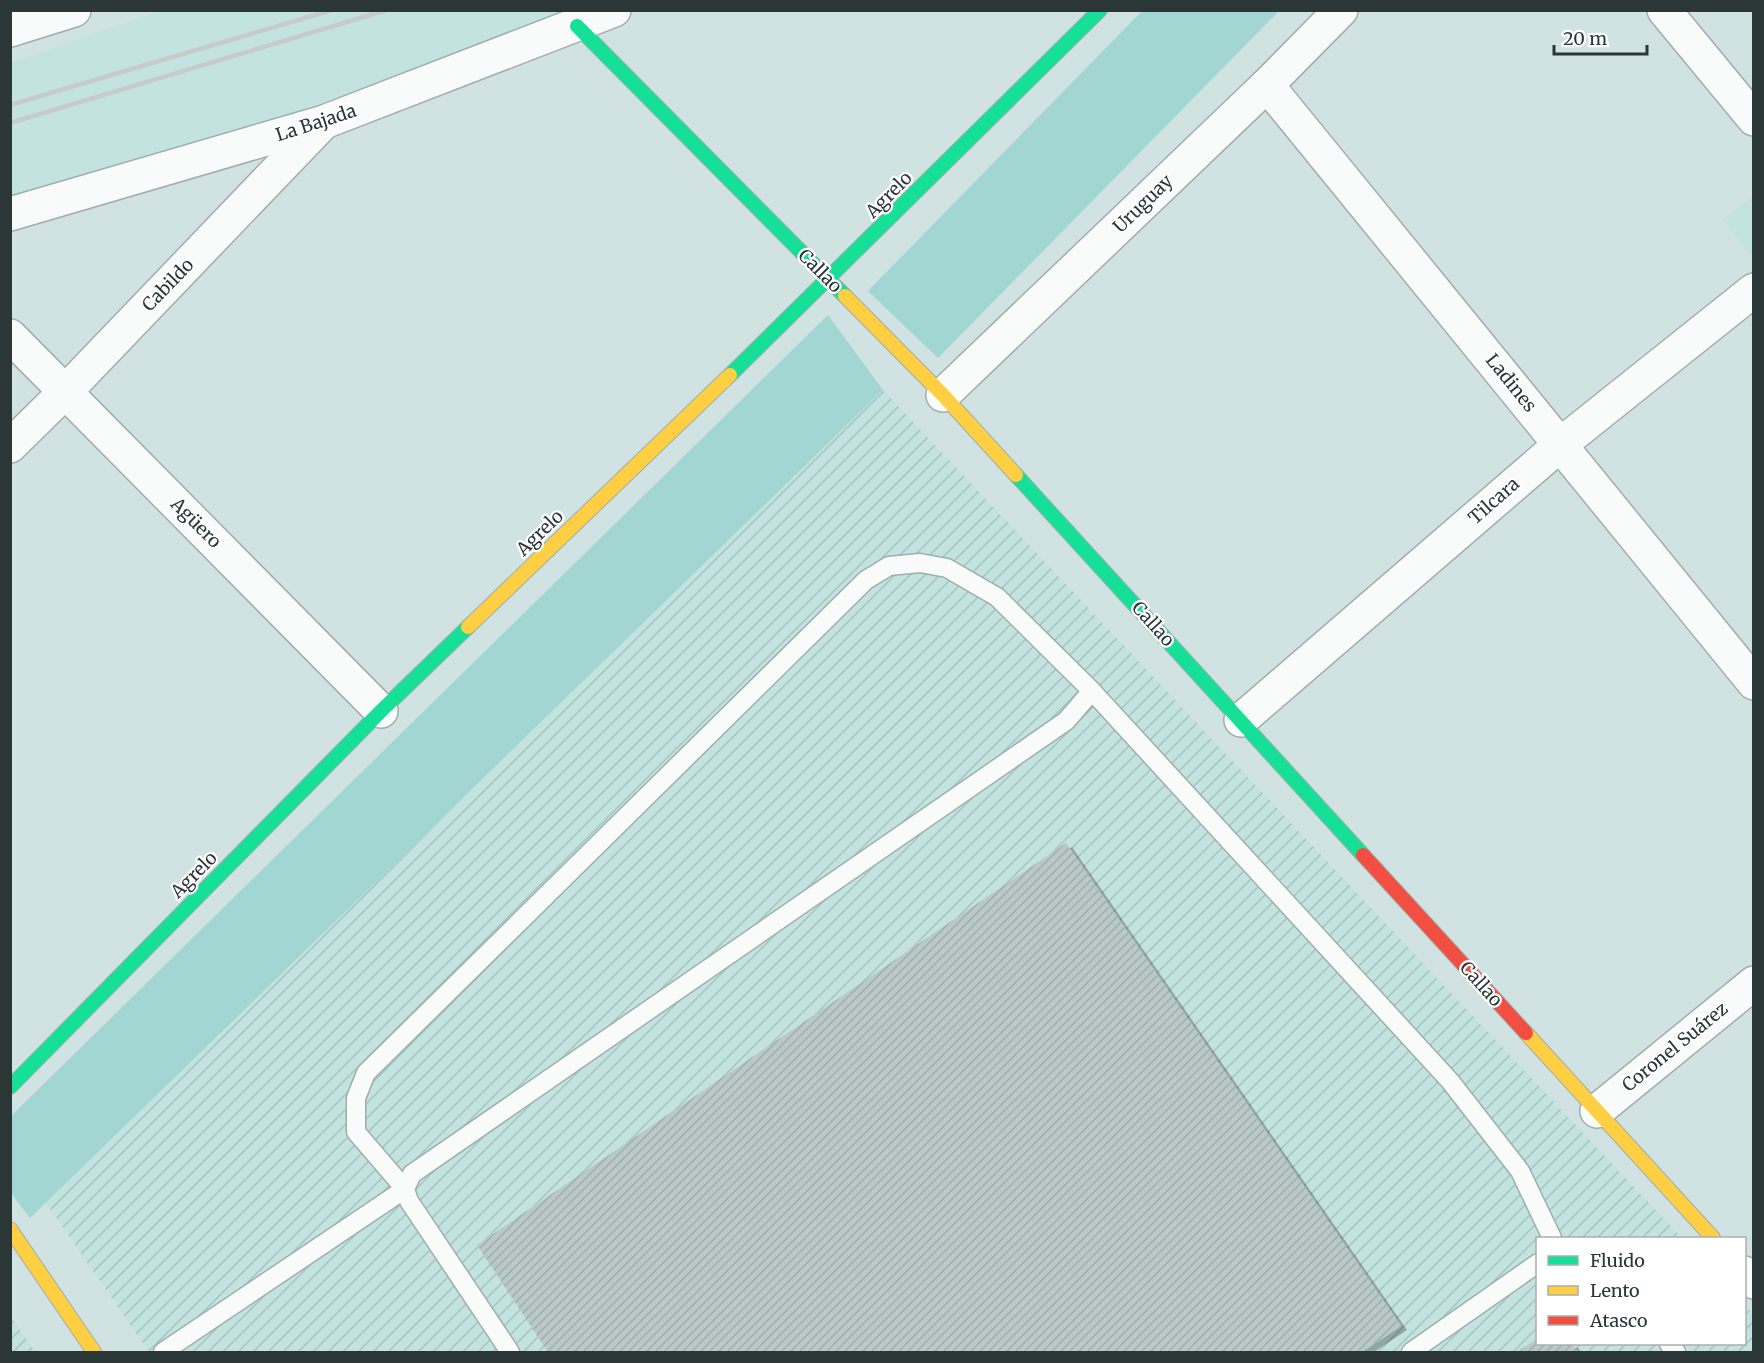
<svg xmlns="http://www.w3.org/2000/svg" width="1764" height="1363" viewBox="0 0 1764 1363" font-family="Merriweather,serif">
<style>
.built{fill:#c2e3e0}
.industrial{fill:url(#industrial-furrows)}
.grass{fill:#a2d6d2}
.building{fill:url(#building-hatch);filter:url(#shadow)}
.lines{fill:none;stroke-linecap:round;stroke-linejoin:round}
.lane-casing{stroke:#9faead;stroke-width:21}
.street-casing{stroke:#9faead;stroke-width:36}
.fast-casing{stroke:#9faead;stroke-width:16}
.slow-casing{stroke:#9faead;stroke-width:16}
.jam-casing{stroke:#9faead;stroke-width:16}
.lane{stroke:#f8fbfa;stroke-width:18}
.street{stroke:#f8fbfa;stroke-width:33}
.fast{stroke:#16e098;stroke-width:14}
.slow{stroke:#ffcf43;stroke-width:14}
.jam{stroke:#f24e42;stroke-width:14}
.rail{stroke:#c7cbcb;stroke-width:4.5}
.labels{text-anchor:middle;stroke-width:4.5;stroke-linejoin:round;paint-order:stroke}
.street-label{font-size:18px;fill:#2a3736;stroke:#fff}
</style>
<defs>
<pattern id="industrial-furrows" width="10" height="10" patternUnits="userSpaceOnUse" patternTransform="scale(1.5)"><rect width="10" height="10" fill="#c2e3e0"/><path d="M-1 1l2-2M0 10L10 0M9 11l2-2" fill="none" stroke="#a7c3c1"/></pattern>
<pattern id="building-hatch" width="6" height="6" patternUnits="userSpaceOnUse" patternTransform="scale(1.5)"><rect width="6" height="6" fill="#bac9c8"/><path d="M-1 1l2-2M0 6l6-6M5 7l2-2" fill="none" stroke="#a0adac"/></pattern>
<filter id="shadow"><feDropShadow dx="6" dy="4" stdDeviation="0" flood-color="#0004"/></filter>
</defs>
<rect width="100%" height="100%" fill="#d0e2e1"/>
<g class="built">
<path d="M160,11H586L147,163L11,203L10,63Z"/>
<path d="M1753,196V258L1723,220Z"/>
</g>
<g class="industrial">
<path d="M883,390L1682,1238H1538V1344H1744L1745,1305L1753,1315V1352H149L46,1203Z"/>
<path d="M11,1317L35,1352H11Z"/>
</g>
<g class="grass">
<path d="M1143,10L1279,11L938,358L868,291Z"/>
<path d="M828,315L883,390L30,1218L11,1193V1116Z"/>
</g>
<g class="building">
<path d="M1066,843L1401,1326L1362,1352H548L477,1245Z"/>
<path d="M1538,1338V1344H1572L1578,1352H1517Z"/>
</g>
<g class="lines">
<g class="lane-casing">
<g id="lane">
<path d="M1669,1344L1676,1352"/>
<path d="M163,1352L405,1189L356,1132V1098L366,1073L866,580L889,566L920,563L947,568L997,597L1092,691L1450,1081L1520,1171L1552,1238"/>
<path d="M510,1352L409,1201L405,1189L412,1174L1066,721L1092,691"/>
<path d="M1411,1352L1538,1263"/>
</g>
</g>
<g class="street-casing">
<g id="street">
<path d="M1664,10L1754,119"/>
<path d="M10,30L74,10"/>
<path d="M1267,85L1754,683"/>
<path d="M10,214L324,122L614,10"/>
<path d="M10,336L381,711"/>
<path d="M943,395L1267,85L1341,10"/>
<path d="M10,446L66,391L323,123"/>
<path d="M1241,720L1561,444L1754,290"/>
<path d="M1597,1111L1754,983"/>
<path d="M1744,1273L1754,1282"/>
</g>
</g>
<g class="fast-casing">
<g id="fast">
<path d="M577,26L845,296"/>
<path d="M730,375L1100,10"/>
<path d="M1016,475L1363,855"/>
<path d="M10,1087L381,711L468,627"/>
</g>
</g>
<g class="slow-casing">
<g id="slow">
<path d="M845,296L943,395L1016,475"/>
<path d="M468,627L730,375"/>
<path d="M1526,1033L1713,1238"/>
<path d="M10,1229L94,1352"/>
</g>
</g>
<g class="jam-casing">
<path id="jam" d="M1363,855L1526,1033"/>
</g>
<use href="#lane" class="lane"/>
<use href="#street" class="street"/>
<use href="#fast" class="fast"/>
<use href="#slow" class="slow"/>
<use href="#jam" class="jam"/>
<g class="rail">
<path d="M10,105L332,10"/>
<path d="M10,123L387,10"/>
</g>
</g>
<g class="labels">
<g class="street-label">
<text transform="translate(316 123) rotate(-18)" y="6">La Bajada</text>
<text transform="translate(889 195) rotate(-45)" y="6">Agrelo</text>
<text transform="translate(1143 204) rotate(-44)" y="6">Uruguay</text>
<text transform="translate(820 271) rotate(45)" y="6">Callao</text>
<text transform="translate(168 285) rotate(-46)" y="6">Cabildo</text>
<text transform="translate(1511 383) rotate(51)" y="6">Ladines</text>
<text transform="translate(1494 501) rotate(-41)" y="6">Tilcara</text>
<text transform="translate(196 523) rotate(45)" y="6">Agüero</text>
<text transform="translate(540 533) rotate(-44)" y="6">Agrelo</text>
<text transform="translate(1153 624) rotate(48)" y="6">Callao</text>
<text transform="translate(194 875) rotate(-45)" y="6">Agrelo</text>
<text transform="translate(1481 984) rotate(48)" y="6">Callao</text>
<text transform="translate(1675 1047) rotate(-39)" y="6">Coronel Suárez</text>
</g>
</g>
<rect width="1764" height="1363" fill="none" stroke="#2a3736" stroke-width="24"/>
<rect x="1536" y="1237" width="210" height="108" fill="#ffffff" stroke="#aaafaf" stroke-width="1.5"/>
<rect x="1548" y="1256" width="30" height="9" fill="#16e098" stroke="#aaafaf" stroke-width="1.5"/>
<text x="1590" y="1267" font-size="18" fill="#2a3736">Fluido</text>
<rect x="1548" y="1286" width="30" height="9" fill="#ffcf43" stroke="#aaafaf" stroke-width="1.5"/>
<text x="1590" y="1297" font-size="18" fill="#2a3736">Lento</text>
<rect x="1548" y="1316" width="30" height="9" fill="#f24e42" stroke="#aaafaf" stroke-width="1.5"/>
<text x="1590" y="1327" font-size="18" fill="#2a3736">Atasco</text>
<path d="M1554 45v9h93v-9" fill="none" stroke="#2a3736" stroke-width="3"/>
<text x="1563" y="45" font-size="18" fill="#2a3736" stroke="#ffffff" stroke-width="4.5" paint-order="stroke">20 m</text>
</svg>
